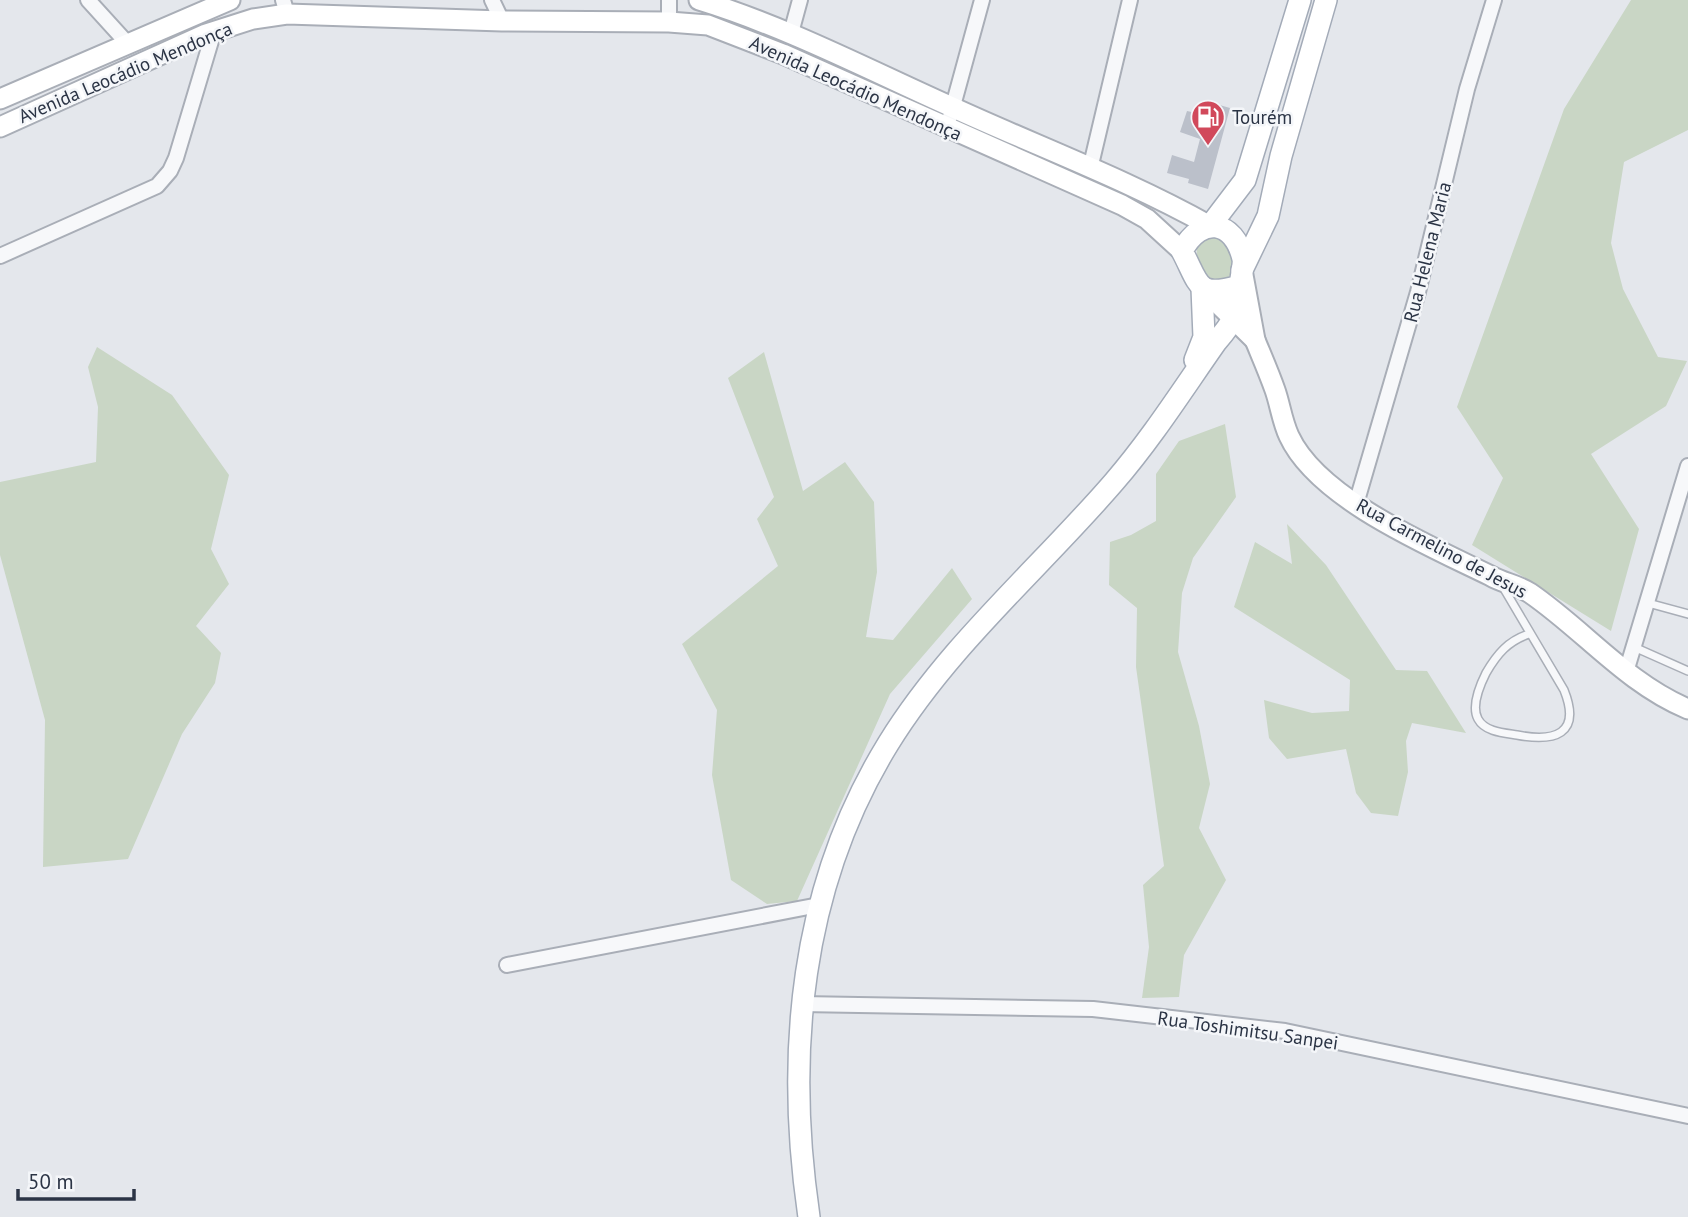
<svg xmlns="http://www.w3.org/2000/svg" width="1688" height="1217" viewBox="0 0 1688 1217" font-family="'PT Sans',sans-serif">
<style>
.green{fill:#c9d6c5}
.building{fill:#bbc0ca}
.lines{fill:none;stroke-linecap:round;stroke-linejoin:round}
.lane-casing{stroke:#a9aeb7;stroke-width:10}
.street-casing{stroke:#a9aeb7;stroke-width:18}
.secondary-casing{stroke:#a9aeb7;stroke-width:23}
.primary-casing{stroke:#a3abb8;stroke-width:24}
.lane{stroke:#f7f8fa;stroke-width:7}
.street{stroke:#f7f8fa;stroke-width:14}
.secondary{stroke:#fff;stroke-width:19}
.primary{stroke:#fff;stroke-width:21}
.labels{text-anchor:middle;stroke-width:5;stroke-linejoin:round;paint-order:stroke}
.street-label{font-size:19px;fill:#2b3445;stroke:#f4f6f9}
.poi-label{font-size:19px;fill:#2b3445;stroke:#f4f6f9;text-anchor:start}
</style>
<rect width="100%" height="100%" fill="#e4e7ec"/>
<g class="green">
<path d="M1631,0H1688V130L1624,162L1611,243L1623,289L1658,357L1687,361L1666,406L1591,454L1639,529L1611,631L1472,545L1503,478L1457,407L1564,109Z"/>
<path d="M1205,236L1223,238C1233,255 1242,275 1217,284C1202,275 1187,250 1205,236Z"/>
<path d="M97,347L172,395L229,475L211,549L229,584L196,626L221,653L215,683L182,734L128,859L43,867L45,720L0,555V482L96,462L98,407L88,367Z"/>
<path d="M764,352L803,491L845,462L874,502L877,572L866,637L893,640L952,568L972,599L890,694L797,901L767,904L731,880L712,775L717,710L682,644L778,566L757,519L774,497L728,378Z"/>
<path d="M1225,424L1236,497L1193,558L1182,593L1178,652L1199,726L1210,784L1199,828L1226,880L1184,955L1179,997L1142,998L1149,947L1143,885L1164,866L1136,667L1137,608L1109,585L1110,542L1131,535L1156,521V474L1179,441Z"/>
<path d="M1287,524L1326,565L1396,670L1427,671L1466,733L1412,723L1406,741L1408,772L1398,816L1371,813L1356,793L1346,749L1287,759L1269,738L1264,700L1312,713L1349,711L1350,680L1234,607L1255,542L1292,564Z"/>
</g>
<path class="building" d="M1209,102L1230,108L1208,189L1188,183L1189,179L1167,173L1172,155L1194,162L1200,139L1180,132L1187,111L1206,115Z"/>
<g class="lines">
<g class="lane-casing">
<g id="lane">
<path d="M1503,587L1564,690C1582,735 1554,742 1517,735C1504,733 1485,732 1478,719C1471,706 1480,685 1486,673C1497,654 1508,641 1529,634"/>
<path d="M1648,603L1688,614"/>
<path d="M1634,647L1688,671"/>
</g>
</g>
<g class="street-casing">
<g id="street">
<path d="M88,0L128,44"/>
<path d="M283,0L287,14"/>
<path d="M492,0L502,21"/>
<path d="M669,22V0"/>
<path d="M791,33L800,0"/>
<path d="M950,117L982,0"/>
<path d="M1090,169L1130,0"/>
<path d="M0,256L157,186L170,171L176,158L214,31"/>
<path d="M1356,504L1418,292L1467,89L1494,0"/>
<path d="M1626,672L1688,466"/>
<path d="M507,965L819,905"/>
<path d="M801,1004L1093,1009L1285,1031L1688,1116"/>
</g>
</g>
<g class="secondary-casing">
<g id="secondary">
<path d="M699,0C787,27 869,70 954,108C1039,147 1128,180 1210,226"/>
<path d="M0,99L230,0"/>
<path d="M0,127L206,34L253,19L287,14L502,21L669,22L708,25L783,54L1122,205L1147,219L1182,251"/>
<path d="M1201,287L1255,340L1243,275"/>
<path d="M1255,340C1262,357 1269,373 1275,390C1280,404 1282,421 1289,436C1318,499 1430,546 1491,576C1503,583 1518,585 1530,593C1584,630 1626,683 1688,709"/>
</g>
</g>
<g class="primary-casing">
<g id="primary">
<path d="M1210,226L1245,180L1300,0"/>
<path d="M1242,270L1268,216L1281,156L1326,0"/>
<path d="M1195,360L1204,337L1202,288"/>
<path d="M809,1217C785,1054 800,887 888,744C949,645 1039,569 1114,482C1152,438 1183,389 1216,342C1222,335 1230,326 1233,318C1236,311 1244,264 1243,259C1234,220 1201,215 1182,251C1200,285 1196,298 1239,286"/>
</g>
</g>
<use href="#lane" class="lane"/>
<use href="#street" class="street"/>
<use href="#secondary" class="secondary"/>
<use href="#primary" class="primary"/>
</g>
<defs>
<g id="fuel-pin" transform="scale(1.75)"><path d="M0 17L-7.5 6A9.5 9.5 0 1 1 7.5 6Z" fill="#d1495b" stroke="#f4f6f9"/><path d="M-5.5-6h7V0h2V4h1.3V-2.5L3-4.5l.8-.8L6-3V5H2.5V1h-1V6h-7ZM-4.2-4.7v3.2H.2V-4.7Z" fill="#fff"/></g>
</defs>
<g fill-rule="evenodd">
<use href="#fuel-pin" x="1208" y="117"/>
</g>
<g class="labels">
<g class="street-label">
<text transform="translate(125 72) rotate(-23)" y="7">Avenida Leocádio Mendonça</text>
<text transform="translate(856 88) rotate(24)" y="7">Avenida Leocádio Mendonça</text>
<text transform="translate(1427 252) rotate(-76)" y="7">Rua Helena Maria</text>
<text transform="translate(1442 548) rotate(28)" y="7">Rua Carmelino de Jesus</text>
<text transform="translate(1248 1030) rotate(8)" y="7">Rua Toshimitsu Sanpei</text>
</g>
<g class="poi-label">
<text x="1232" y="124">Tourém</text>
</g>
</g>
<path d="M18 1189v10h116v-10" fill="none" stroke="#2b3445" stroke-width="3.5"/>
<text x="28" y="1189" font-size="21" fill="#2b3445" stroke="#f4f6f9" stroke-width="5" paint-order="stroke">50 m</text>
</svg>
